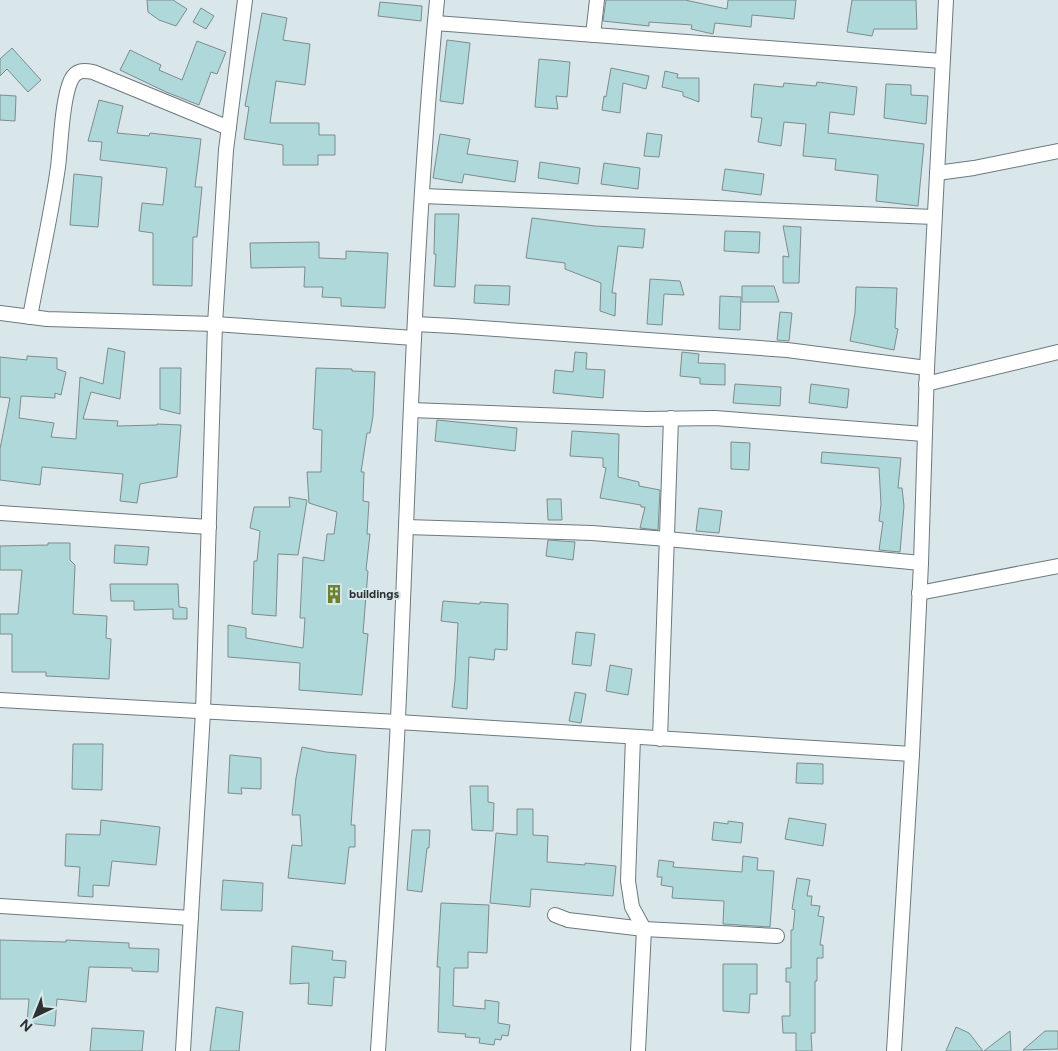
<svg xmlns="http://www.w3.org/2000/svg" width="1058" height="1051" viewBox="0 0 1058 1051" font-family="Figtree,sans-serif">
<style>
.building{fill:#aed8da;stroke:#7e8c8c}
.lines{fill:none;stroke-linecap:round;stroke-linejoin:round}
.minor-casing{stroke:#6d797d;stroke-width:16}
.minor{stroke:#fff;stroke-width:14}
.labels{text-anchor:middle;stroke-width:4;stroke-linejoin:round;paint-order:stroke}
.poi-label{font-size:12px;font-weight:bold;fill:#2c3233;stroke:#d9e7eb;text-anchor:start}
</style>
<rect width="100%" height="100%" fill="#d9e7eb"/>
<g class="building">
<path d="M147,0H173L187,9L176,26L159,20L148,12Z"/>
<path d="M606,0H685L727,9L728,0H796L794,19L752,15L751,27L715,23L713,34L691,29L692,25L649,22V26L603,21Z"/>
<path d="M852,0H916L917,29H874L872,36L847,32Z"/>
<path d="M380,2L422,6L421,21L378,16Z"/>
<path d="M201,8L214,16L206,29L193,22Z"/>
<path d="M262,13L287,18L283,40L310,44L305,85L276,81L270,123H319V135H335V155H318V165H283V145L244,139L249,107L245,106Z"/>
<path d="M447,40L470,43L463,104L440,101Z"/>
<path d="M197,41L226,52L217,74L211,72L199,105L166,92L120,70L130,50L161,65L159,70L182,80Z"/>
<path d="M12,48L41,80L28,92L7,69L0,76V59Z"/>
<path d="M539,59L570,62L567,97L556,96L558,109L535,107Z"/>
<path d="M611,68L649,76L646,89L623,83L620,113L602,110L604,96L606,97Z"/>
<path d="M665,71L678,74L677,78H699V102L683,96V92L662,87Z"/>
<path d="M817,82L857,87L854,115L830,112L828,133L924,144L918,206L876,201L878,175L835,170L836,159L803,156L806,124L784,122L781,146L758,142L762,118L751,117L754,84L783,87L784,83L816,86Z"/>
<path d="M886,84L911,85V95L928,96L926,124L884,118Z"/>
<path d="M0,95L16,96L15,121L0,120Z"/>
<path d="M99,100L123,106L117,133L149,136L150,133L201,139L195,187H202L197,237H193L192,286L153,285V233L139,231L142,203L163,205L167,168L100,160L102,142L88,141Z"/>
<path d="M647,133L662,135L659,157L644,156Z"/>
<path d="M440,134L470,139L467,154L518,161L515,182L464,174L462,183L433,178Z"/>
<path d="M540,162L580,168L578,184L538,178Z"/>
<path d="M604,163L640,168L638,189L601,184Z"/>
<path d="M725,169L764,174L761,195L722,190Z"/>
<path d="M74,174L102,177L98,227L70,225Z"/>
<path d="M435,214H459L455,287L434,286L436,254H434Z"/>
<path d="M532,218L595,226L645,229L643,248L618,246L612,293H616L615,316L600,311L601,283L565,269V263L526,258Z"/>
<path d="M783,226L801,227L799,283H783V256L789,257Z"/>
<path d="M725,231L760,232L759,253L724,251Z"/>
<path d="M319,242V258L346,259V251L388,253L385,308L341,306V298L322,297L323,287H304L305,267L251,268L250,243Z"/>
<path d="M650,279L680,281L684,295L664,294L662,325L647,324Z"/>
<path d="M475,285L510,286L509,305L474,303Z"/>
<path d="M742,286H774L779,302H742Z"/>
<path d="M856,287L897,288L895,328L898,329L894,350L850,341L855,313Z"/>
<path d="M720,296L741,297L740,330L719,329Z"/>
<path d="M780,312L792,313L789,341L777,340Z"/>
<path d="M108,348L125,352L120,399L91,392L83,419L118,421L117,426L157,425V424L181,425L177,477L140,484L137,503L120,501L123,474L42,467L40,485L0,480V449L10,398L0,397V357L27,360V356L57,358V369L66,372L61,395L55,393V398L21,396L19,418L54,423L51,437L76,439L80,377L103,384Z"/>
<path d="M575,352L587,353L586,369L605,370L603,398L553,393L555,370L573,372Z"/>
<path d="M682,352L699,354L698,363L725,364V385L700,384V378L680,376Z"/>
<path d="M160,368H181L180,414L160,409Z"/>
<path d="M316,368L352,369V371L375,372L373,416L370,433H367L361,472H364L363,501L369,502L367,534H370L366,570L368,571L363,633L368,634L362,695L299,690L300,663L228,657V625L246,628V638L303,648L305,618H300L303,557L324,561L327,534H334L337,512L309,503L307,472H321L322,430L313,429Z"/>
<path d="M735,384L781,387L780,406L733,403Z"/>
<path d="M811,384L849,389L847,408L809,403Z"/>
<path d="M437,420L517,428L515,451L435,441Z"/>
<path d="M572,431L619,434L618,477L639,482V486L660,490L658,530L640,528L645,507H641V505L600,498L606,468L603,467V458L570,456Z"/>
<path d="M731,442L750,443L749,470L731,469Z"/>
<path d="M822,452L901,458L898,488H902L904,506L900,552L879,550L883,522L879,521L881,504L879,468L821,463Z"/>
<path d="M289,497L307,500L298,555L278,554L276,616L252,614L254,561H257L260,531L250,528L254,507H290Z"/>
<path d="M547,499H561L562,520H548Z"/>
<path d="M699,508L722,511L719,533L696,531Z"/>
<path d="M548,540L575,542L573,560L546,556Z"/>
<path d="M48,543H70V560L75,565L73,614L107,616L106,638L111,639L109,679L46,676V672H12V634H0V614H18L22,570H0V546L48,545Z"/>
<path d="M115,545L149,547L147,565L114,563Z"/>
<path d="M110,584H178L179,607L187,608V619H173V609L134,610V601H111Z"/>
<path d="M443,601L480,604V602L508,604L507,650L495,649L494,660L469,657L467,709L452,707L455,680L458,623L441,621Z"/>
<path d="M576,632L595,634L591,666L572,664Z"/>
<path d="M610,665L632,669L628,695L606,691Z"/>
<path d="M575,692L586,694L581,723L569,721Z"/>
<path d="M73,744H103L102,790L72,789Z"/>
<path d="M302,747L326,752L356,755L351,825H355V847H349L345,884L288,878L292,845L302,846L300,815H292L296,778Z"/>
<path d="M230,755L261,758V789L241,788L242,794L228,793Z"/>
<path d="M797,763L823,764V784L796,783Z"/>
<path d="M470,786H488V802L494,803L493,831L472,830Z"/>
<path d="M517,809H533V835L548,836L547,862L585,865V863L616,866L613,896L531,889L530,907L490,903L496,833L517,835Z"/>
<path d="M789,818L826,824L823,846L785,839Z"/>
<path d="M101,820L160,827L156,865L112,861L109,886L93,885V897L78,896L80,867L65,866L66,834L100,835Z"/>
<path d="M728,821L743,823L741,843L712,840L714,822L728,824Z"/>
<path d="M412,830H430L429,848H427L422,892L407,890Z"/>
<path d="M743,856L758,858L757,870L774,871L770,927L723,924L724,901L672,898L673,887L661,885L662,877H657L659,860L674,862L673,867L742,872Z"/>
<path d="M797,878L810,880L807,896H812L811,905L820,906L818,916L824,917L820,945H823V958H817V981H815V1033H811L812,1051H796V1033H783L782,1016H790V982H786V968H791V930H793L795,910L792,909Z"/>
<path d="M223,880L263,883L262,911L221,910Z"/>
<path d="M441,903L489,905L487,953L468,952V968H454L453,1006L485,1009V1000L499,1002L498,1023L510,1025L508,1036L502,1035L501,1040L495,1039L494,1045L479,1043L480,1038L465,1037L466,1034L438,1032L440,967H437Z"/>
<path d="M0,940L66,942V940L129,943V948L159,949L158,972L132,971V968L89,967L86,1002L57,999L55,1026L27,1023L29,999H0Z"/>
<path d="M292,946L333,951L332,960L346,961L345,978L334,977L332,1006L308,1004L309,983L290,984Z"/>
<path d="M723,964H757V994H750L749,1013L723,1011Z"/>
<path d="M216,1007L243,1012L239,1051H210Z"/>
<path d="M956,1027L969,1033L983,1051H946Z"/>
<path d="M92,1028L144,1031L142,1051H90Z"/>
<path d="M1010,1031L1011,1051H984Z"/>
<path d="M1045,1031H1058V1049L1023,1050Z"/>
</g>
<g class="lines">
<g class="minor-casing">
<g id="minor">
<path d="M435,23L942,61"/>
<path d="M593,35L597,0"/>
<path d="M937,173L974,168L1058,151"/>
<path d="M422,196L934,217"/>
<path d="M0,313L47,319L215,324L414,338"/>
<path d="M30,317C39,267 51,217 58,167C61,143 62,100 71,80C76,70 83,70 93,72L229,128"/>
<path d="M415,324L453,326L787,350L927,368"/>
<path d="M926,384L1058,352"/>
<path d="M411,410L645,419L715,418L924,434"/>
<path d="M0,513L209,527"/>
<path d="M406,527L592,533L667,539L921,563"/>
<path d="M919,593L1058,566"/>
<path d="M0,700L398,722L912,754"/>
<path d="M633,737L628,881L632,907L644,929L638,1051"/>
<path d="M660,739L671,418"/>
<path d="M0,906L191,918"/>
<path d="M555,915L568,920L644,929L777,936"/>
<path d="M183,1051L203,712L215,324L226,150L245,0"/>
<path d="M378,1051C385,940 393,829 398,718C409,479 414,239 437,0"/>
<path d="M894,1051L912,754L921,563L927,368L946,0"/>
</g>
</g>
<use href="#minor" class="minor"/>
</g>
<defs>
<g id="building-bare" transform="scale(1.5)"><path d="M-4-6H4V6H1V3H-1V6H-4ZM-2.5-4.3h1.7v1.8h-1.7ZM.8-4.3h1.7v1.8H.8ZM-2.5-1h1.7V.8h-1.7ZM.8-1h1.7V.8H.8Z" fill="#6d8131" stroke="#d9e7eb" stroke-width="2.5" paint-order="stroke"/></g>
</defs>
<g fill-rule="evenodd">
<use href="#building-bare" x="334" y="594"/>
</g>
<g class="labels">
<g class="poi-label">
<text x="349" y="598">buildings</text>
</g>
</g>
<g transform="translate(35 1016) rotate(223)" stroke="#d9e7eb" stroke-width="4" paint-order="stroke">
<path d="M0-4L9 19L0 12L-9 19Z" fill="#2c3233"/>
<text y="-8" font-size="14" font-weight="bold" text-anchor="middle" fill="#2c3233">N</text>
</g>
</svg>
